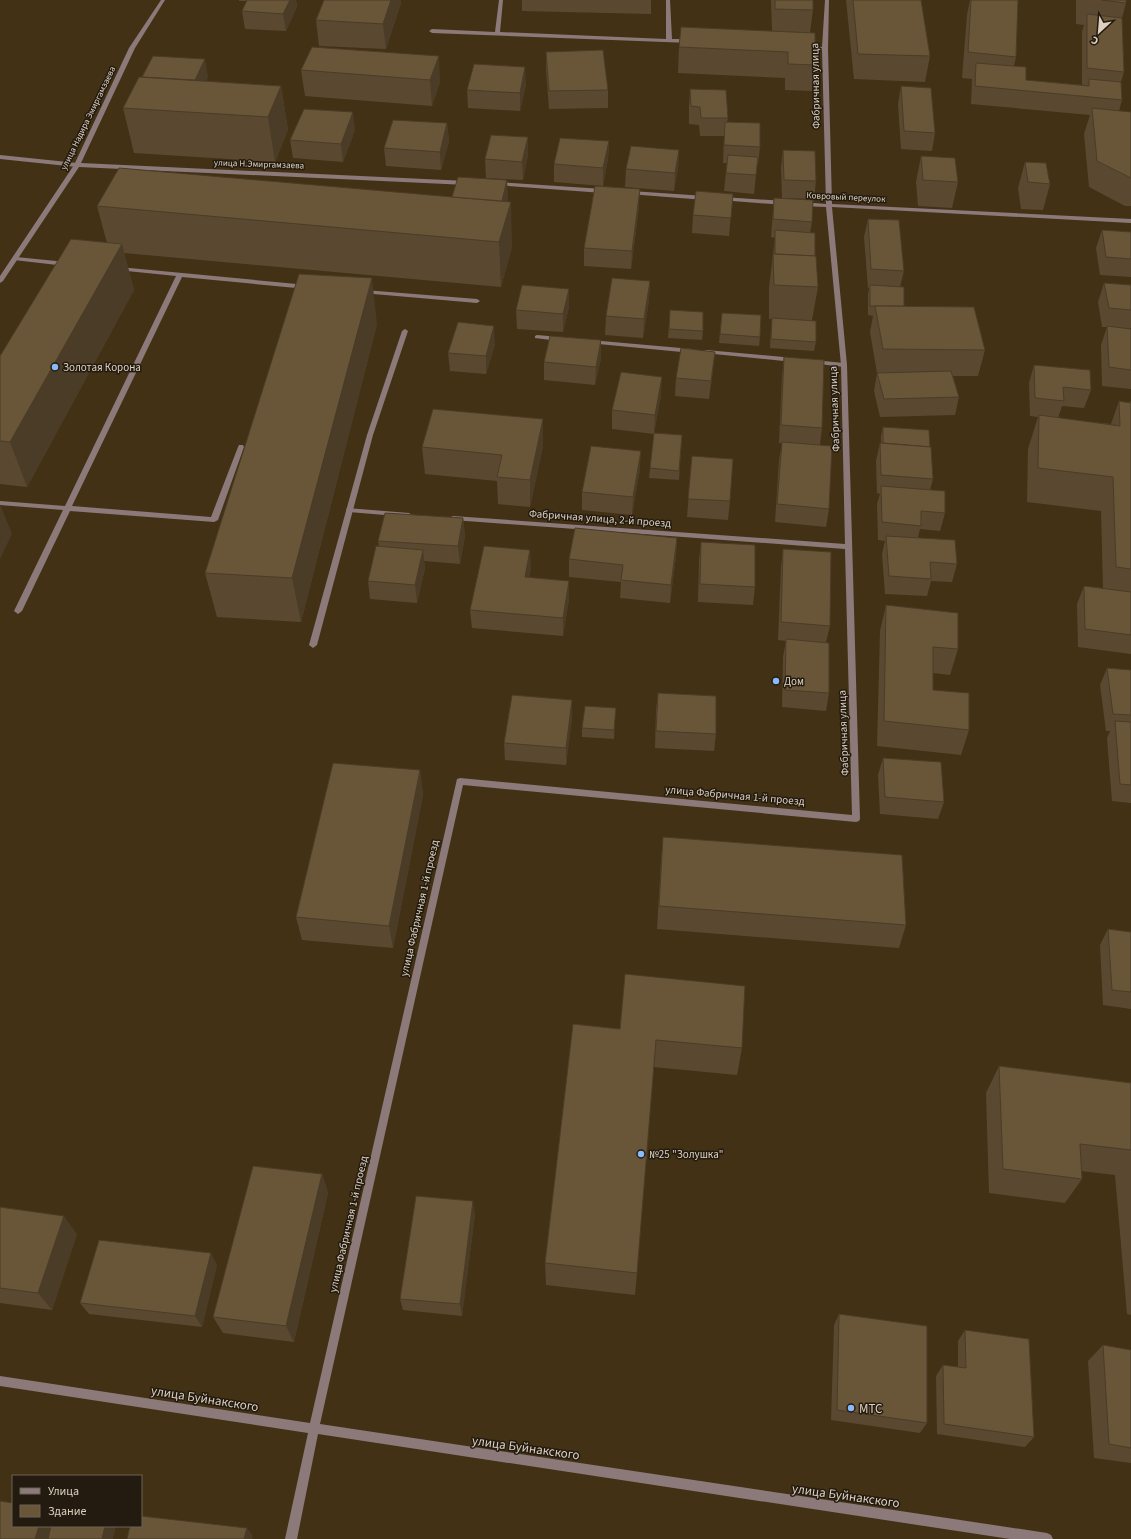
<svg xmlns="http://www.w3.org/2000/svg" width="1131" height="1539" viewBox="0 0 1131 1539" font-family="'Source Sans 3',sans-serif">
<style>
.lines{fill:none;stroke-linecap:round;stroke-linejoin:round}
.lane{fill:#8c7a7b;fill-rule:evenodd}
.street{fill:#8c7a7b;fill-rule:evenodd}
.wall{fill:#5a4930}
.shaded-wall{fill:#4a3c27}
.building{fill:#695538;stroke:#4a3c27}
.poi-dot{fill:#89bafc;stroke:#231b0f;stroke-width:1.5}
.labels{text-anchor:middle;stroke-width:3;stroke-linejoin:round;paint-order:stroke}
.far-street-label{font-size:9px;fill:#dcd0c1;stroke:#231b0f}
.street-label{font-size:11px;fill:#dcd0c1;stroke:#231b0f}
.poi-label{font-size:11px;fill:#dcd0c1;stroke:#231b0f;text-anchor:start}
.near-street-label{font-size:13px;fill:#dcd0c1;stroke:#231b0f}
.near-poi-label{font-size:13px;fill:#dcd0c1;stroke:#231b0f;text-anchor:start}
</style>
<rect width="100%" height="100%" fill="#433115"/>
<g class="lines">
<g class="lane">
<path d="M499,0H503L500,32L666,39V0H670L672,39H690L693,41L690,43L432,33L429,31L432,29L495,32Z"/>
<path d="M825,0H829L828,49L825,51L803,49L802,48L805,46L822,47Z"/>
<path d="M0,155L77,163L80,165L77,167L0,159Z"/>
<path d="M16,257L66,262L69,264L66,266L14,260V258Z"/>
<path d="M119,267L307,285L310,287L307,289L182,277L72,506L211,517L238,447L239,445H243L244,447L218,520L214,522L70,511L22,611L18,614L14,611L63,510L0,505V501L65,506L176,276L117,270V268Z"/>
<path d="M364,290L477,299L480,301L477,303L362,293L361,292Z"/>
<path d="M405,329L408,331L373,435L317,645L313,648L309,645L367,435L402,331Z"/>
<path d="M537,335L559,337L562,339L559,341L535,338V336Z"/>
<path d="M590,340L692,349L695,351L692,353L588,343V341Z"/>
<path d="M706,350L794,358L797,360L794,362L704,353V351Z"/>
<path d="M813,360L844,363L847,365L844,367L811,363V361Z"/>
</g>
<g class="street">
<path d="M161,0H165L135,48L81,163L467,181L470,183L467,185L79,167L3,281L0,283V276L74,165L129,48Z"/>
<path d="M825,47L828,49L832,204L1131,219V223L832,207L847,365L860,819L859,821L856,822L463,785L320,1424L1047,1533L1051,1535L1053,1539H1010L318,1434L297,1539H285L308,1433L0,1386V1376L310,1423L457,779L460,778L852,815L845,549L453,520L449,518L453,516L845,544L841,365L826,207L802,206L799,204L802,202L826,204L822,49Z"/>
<path d="M497,182L603,189L606,191L603,193L495,185L494,184Z"/>
<path d="M631,191L705,196L708,198L705,200L629,194L628,193Z"/>
<path d="M722,197L785,201L788,203L785,205L720,200L719,199Z"/>
<path d="M347,508L409,513L412,515L409,517L349,512L346,510Z"/>
</g>
</g>
<g class="wall">
<path d="M239,0H296L297,7L286,31L245,29L242,11L247,1H239Z"/>
<path d="M522,0H651V14L522,11Z"/>
<path d="M771,0H813V10L810,32L815,65L812,91L785,90V78L678,73L679,47L772,31Z"/>
<path d="M846,0H921L930,56L925,82L854,79Z"/>
<path d="M970,0H1018L1016,57L1014,66L1026,80L1082,85V32L1084,25L1076,24V0H1126V3L1122,18L1124,72L1121,82L1122,100L1119,111L1131,112V206H1125L1089,187L1084,134L1090,115L971,104L972,79L962,78L967,15Z"/>
<path d="M401,3L386,49L319,46L316,20Z"/>
<path d="M312,47L440,82L432,106L305,96L301,70Z"/>
<path d="M546,52L608,90V108L549,109L546,69Z"/>
<path d="M208,77L206,81L281,86L288,130L275,162L134,153L123,108Z"/>
<path d="M526,84L520,111L468,108L467,90Z"/>
<path d="M901,86L935,133L932,151L901,149L898,104Z"/>
<path d="M690,89L728,118L727,122L760,147L758,165H757L754,194L724,191L727,163H723L724,136H700L699,125L689,124V107Z"/>
<path d="M447,123L449,141L441,170L386,166L384,148Z"/>
<path d="M355,130L343,162L293,158L290,140Z"/>
<path d="M609,141L608,159L603,186L554,182V164Z"/>
<path d="M679,150L678,168L674,191L625,187L626,169Z"/>
<path d="M783,150L816,181L814,199L782,198L781,168Z"/>
<path d="M528,155L523,180L486,178L485,159Z"/>
<path d="M921,156L958,182L952,208L918,206L916,182Z"/>
<path d="M1025,162L1050,184L1043,210L1021,209L1018,188Z"/>
<path d="M733,194L729,236L692,233L693,215Z"/>
<path d="M452,197L508,198L507,201L512,247L501,287L124,253L134,290L27,487L0,484V356L107,243L97,206Z"/>
<path d="M774,198L812,222L810,233L815,256L818,287L812,320L816,342L814,351L770,348L771,327L772,319H769V288L775,238L771,237Z"/>
<path d="M639,207L631,269L584,266V248Z"/>
<path d="M868,219L904,271L900,287L904,306L985,350L978,376H953L959,397L955,415L880,417L874,391L877,373L870,332L873,316L868,315V294L869,288H868L864,237Z"/>
<path d="M1102,230L1131,232V277L1100,275L1096,248Z"/>
<path d="M650,281L649,300L643,338L605,335L606,316Z"/>
<path d="M1104,283L1131,285V328H1119L1131,329V389L1102,386L1101,345L1107,327H1102L1098,302Z"/>
<path d="M569,289V307L563,332L517,329L516,310Z"/>
<path d="M670,310L703,331L702,340L668,338Z"/>
<path d="M721,322L760,337L759,346L719,343Z"/>
<path d="M377,324L301,622L217,617L205,573Z"/>
<path d="M601,340V358L595,385L544,380V362Z"/>
<path d="M495,344L486,374L450,371L448,353Z"/>
<path d="M784,357L822,428L820,445L829,509L826,527L775,522L779,460L782,443H779L782,376Z"/>
<path d="M1034,365L1091,390L1084,408L1062,406L1058,418L1111,424L1119,401L1129,403L1130,401L1131,402V654L1078,647L1077,604L1084,586L1103,588L1101,511L1027,502L1028,449L1038,417L1030,416L1029,383Z"/>
<path d="M713,370L709,399L675,396L676,378Z"/>
<path d="M661,395L654,433L682,435L679,480L649,478L654,434L612,429V410Z"/>
<path d="M543,419V446L530,507L498,504L497,481L425,474L422,447Z"/>
<path d="M883,427L930,447L933,479L930,490L945,513L940,531L920,529L918,537L957,564L952,582L931,581L927,596L885,594L882,554L885,541L878,540L877,504L880,494L877,493L876,461L880,443H881V436Z"/>
<path d="M692,456L730,501L728,520L687,517Z"/>
<path d="M640,469L632,515L582,510V492Z"/>
<path d="M463,518L465,536L460,564L424,561L425,568L417,603L370,599L368,581L379,546L378,541Z"/>
<path d="M677,538L676,556L670,603L620,598L621,582L569,577V559Z"/>
<path d="M701,542L755,587L753,605L698,602L699,560Z"/>
<path d="M783,549L830,626L826,642L829,693L826,711L782,707L783,657L786,641L778,640L781,567Z"/>
<path d="M531,568L529,578L569,581V599L563,636L472,628L470,610Z"/>
<path d="M886,605L958,649L950,675L933,673V690L969,730L961,755L877,746L880,631Z"/>
<path d="M1107,668L1131,670V803L1112,801L1107,738L1110,731H1106L1100,685Z"/>
<path d="M658,693L716,734L714,751L655,748L656,710Z"/>
<path d="M572,700V717L566,765L505,760L504,743Z"/>
<path d="M615,717L614,739L582,737V728Z"/>
<path d="M883,758L944,802L938,819L880,814L878,775Z"/>
<path d="M420,770L423,795L393,948L302,940L296,917Z"/>
<path d="M663,837L906,925L899,948L657,929L661,861Z"/>
<path d="M1108,929L1131,932V1009L1103,1005L1100,945Z"/>
<path d="M573,1024L742,1048L737,1075L653,1067L637,1273L635,1295L546,1285L545,1263Z"/>
<path d="M999,1066L1131,1083V1315L1127,1314L1115,1175L1081,1171L1082,1179L1065,1203L989,1193L986,1093Z"/>
<path d="M322,1174L328,1193L294,1342L223,1333L213,1317Z"/>
<path d="M0,1207L77,1234L52,1310L0,1303Z"/>
<path d="M475,1214L462,1316L403,1310L400,1299Z"/>
<path d="M217,1265L202,1327L89,1314L80,1303Z"/>
<path d="M839,1314L927,1423L920,1433L831,1420L834,1325Z"/>
<path d="M965,1330L1034,1437L1025,1447L937,1434L936,1376L943,1365L958,1367V1341Z"/>
<path d="M1103,1345L1131,1350V1463L1094,1458L1088,1361Z"/>
</g>
<g class="shaded-wall">
<path d="M290,0H296L297,7L286,31L283,14Z"/>
<path d="M391,0H401V3L386,49L383,24Z"/>
<path d="M439,56L440,82L432,106L430,80Z"/>
<path d="M205,59L208,77L196,103L193,85Z"/>
<path d="M525,67L526,84L520,111V93Z"/>
<path d="M281,86L288,130L275,162L268,117Z"/>
<path d="M353,112L355,130L343,162L341,144Z"/>
<path d="M447,123L449,141L441,170L440,152Z"/>
<path d="M528,137V155L523,180L522,162Z"/>
<path d="M609,141L608,159L603,186V168Z"/>
<path d="M679,150L678,168L674,191L675,173Z"/>
<path d="M507,180L508,198L500,230V212Z"/>
<path d="M640,189L639,207L631,269L632,251Z"/>
<path d="M511,202L512,247L501,287L499,242Z"/>
<path d="M122,244L134,290L27,487L10,442Z"/>
<path d="M372,278L377,324L301,622L292,578Z"/>
<path d="M650,281L649,300L643,338L644,319Z"/>
<path d="M569,289V307L563,332V314Z"/>
<path d="M494,326L495,344L486,374V356Z"/>
<path d="M601,340V358L595,385L596,367Z"/>
<path d="M715,352L713,370L709,399L711,381Z"/>
<path d="M662,377L661,395L654,434L655,415Z"/>
<path d="M543,419V446L530,507V480Z"/>
<path d="M641,451L640,469L632,515L633,497Z"/>
<path d="M0,504L12,534L0,559Z"/>
<path d="M463,518L465,536L460,564L458,546Z"/>
<path d="M677,538L676,556L670,603L671,585Z"/>
<path d="M423,550L425,568L417,603L415,585Z"/>
<path d="M530,550L531,568L525,595V577Z"/>
<path d="M569,581V599L563,636V618Z"/>
<path d="M572,700V717L566,765V748Z"/>
<path d="M420,770L423,795L393,948L389,926Z"/>
<path d="M322,1174L328,1193L294,1342L286,1326Z"/>
<path d="M473,1201L475,1214L462,1316L460,1304Z"/>
<path d="M64,1216L77,1234L52,1310L38,1293Z"/>
<path d="M211,1253L217,1265L202,1327L195,1316Z"/>
<path d="M39,1526H52L48,1539H35Z"/>
<path d="M105,1526H116L113,1539H102Z"/>
<path d="M247,1528L253,1536L252,1539H244Z"/>
</g>
<g class="building">
<path d="M247,0H290L283,14L242,11Z"/>
<path d="M324,0H391L383,24L316,20Z"/>
<path d="M775,0H813V10L775,9Z"/>
<path d="M853,0H921L930,56L858,54Z"/>
<path d="M971,0H1018L1016,57L968,52Z"/>
<path d="M1101,0H1126V3Z"/>
<path d="M1087,14L1122,18L1124,72L1087,68Z"/>
<path d="M681,27L815,33V65L788,64V52L679,47Z"/>
<path d="M312,47L439,56L430,80L301,70Z"/>
<path d="M603,50L608,90L549,91L546,52Z"/>
<path d="M153,56L205,59L195,80L142,77Z"/>
<path d="M976,63L1026,67V80L1089,86V79L1121,82L1122,100L975,86Z"/>
<path d="M474,64L525,67L520,93L467,90Z"/>
<path d="M139,77L281,86L268,117L123,108Z"/>
<path d="M901,86L931,88L935,133L904,131Z"/>
<path d="M690,89L726,90L728,118H701L700,107L691,106Z"/>
<path d="M1092,108L1131,112V178L1097,161Z"/>
<path d="M304,109L353,112L341,144L290,140Z"/>
<path d="M393,120L447,123L440,152L384,148Z"/>
<path d="M725,122L760,123V147L724,145Z"/>
<path d="M491,135L528,137L522,162L485,159Z"/>
<path d="M560,138L609,141L603,168L554,164Z"/>
<path d="M631,146L679,150L675,173L626,169Z"/>
<path d="M783,150L815,151L816,181L784,180Z"/>
<path d="M728,155L758,157L756,175L726,173Z"/>
<path d="M921,156L955,158L958,182L923,180Z"/>
<path d="M1025,162L1046,163L1050,184L1028,182Z"/>
<path d="M119,168L511,202L499,242L97,206Z"/>
<path d="M458,177L507,180L502,201L452,197Z"/>
<path d="M595,186L640,189L632,251L584,248Z"/>
<path d="M696,191L733,194L731,218L693,215Z"/>
<path d="M774,198L813,200L812,222L773,219Z"/>
<path d="M868,219L899,220L904,271L871,269Z"/>
<path d="M775,230L815,233V256L775,254Z"/>
<path d="M1102,230L1131,232V259L1106,257Z"/>
<path d="M71,239L122,244L10,442L0,441V356Z"/>
<path d="M773,254L816,256L818,287L774,285Z"/>
<path d="M299,274L372,278L292,578L205,573Z"/>
<path d="M612,278L650,281L644,319L606,316Z"/>
<path d="M1104,283L1131,285V310L1109,308Z"/>
<path d="M522,285L569,289L563,314L516,310Z"/>
<path d="M870,285L904,287V306H870Z"/>
<path d="M875,306L974,307L985,350L883,349Z"/>
<path d="M670,310L703,312V331L669,329Z"/>
<path d="M722,313L761,315L760,337L720,334Z"/>
<path d="M772,318L816,321V342L771,339Z"/>
<path d="M458,322L494,326L486,356L448,353Z"/>
<path d="M1107,326L1131,329V370L1109,367Z"/>
<path d="M550,336L601,340L596,367L544,362Z"/>
<path d="M681,348L715,352L711,381L676,378Z"/>
<path d="M784,357L824,360L822,428L781,425Z"/>
<path d="M1034,365L1090,370L1091,390L1063,387L1064,401L1035,398Z"/>
<path d="M951,371L959,397L884,399L877,373Z"/>
<path d="M621,372L662,377L655,415L612,410Z"/>
<path d="M1119,401L1131,403V569L1116,567L1113,477L1038,468L1039,415L1120,426Z"/>
<path d="M433,409L543,419L530,480L497,477L502,455L422,447Z"/>
<path d="M883,427L929,430L930,447L883,443Z"/>
<path d="M654,433L682,435L679,471L650,468Z"/>
<path d="M782,442L832,446L829,509L777,504Z"/>
<path d="M880,443L931,447L933,479L881,475Z"/>
<path d="M591,446L641,451L633,497L582,492Z"/>
<path d="M692,456L733,459L730,501L688,499Z"/>
<path d="M881,486L945,491V513L921,511V526L882,522Z"/>
<path d="M385,513L463,518L458,546L378,541Z"/>
<path d="M575,528L677,538L671,585L621,580L623,565L569,559Z"/>
<path d="M886,536L955,540L957,564L930,562L931,579L889,576Z"/>
<path d="M701,542L755,545V587L700,584Z"/>
<path d="M376,546L423,550L415,585L368,581Z"/>
<path d="M484,546L530,550L525,577L569,581L563,618L470,610Z"/>
<path d="M783,549L831,552L830,626L781,622Z"/>
<path d="M1084,586L1131,592V635L1085,629Z"/>
<path d="M886,605L958,613V649L933,647V690L969,693V730L884,721Z"/>
<path d="M786,639L829,643V693L785,690Z"/>
<path d="M1107,668L1131,670V715L1113,714Z"/>
<path d="M658,693L716,696V734L656,731Z"/>
<path d="M512,695L572,700L566,748L504,743Z"/>
<path d="M585,706L616,708L614,730L582,728Z"/>
<path d="M1115,721L1131,722V785L1120,784Z"/>
<path d="M883,758L941,762L944,802L885,797Z"/>
<path d="M333,763L420,770L389,926L296,917Z"/>
<path d="M663,837L902,855L906,925L659,906Z"/>
<path d="M1108,929L1131,932V992L1112,990Z"/>
<path d="M625,974L745,986L742,1048L656,1040L637,1273L545,1263L573,1024L620,1029Z"/>
<path d="M999,1066L1131,1083V1150L1080,1144L1082,1179L1003,1169Z"/>
<path d="M253,1166L322,1174L286,1326L213,1317Z"/>
<path d="M416,1196L473,1201L460,1304L400,1299Z"/>
<path d="M0,1207L64,1216L38,1293L0,1288Z"/>
<path d="M99,1240L211,1253L195,1316L80,1303Z"/>
<path d="M839,1314L927,1326V1423L837,1410Z"/>
<path d="M965,1330L1029,1339L1034,1437L944,1424L943,1365L966,1368Z"/>
<path d="M1103,1345L1131,1350V1448L1109,1444Z"/>
<path d="M0,1501L13,1503V1526H39L35,1539H0Z"/>
<path d="M141,1516L247,1528L244,1539H127L130,1526H141Z"/>
<path d="M51,1526H105L102,1539H48Z"/>
</g>
<g class="poi-dot">
<circle cx="55" cy="367" r="4"/>
<circle cx="776" cy="681" r="4"/>
<circle cx="641" cy="1154" r="4"/>
<circle cx="851" cy="1408" r="4"/>
</g>
<g class="labels">
<g class="far-street-label">
<text transform="translate(88 118) rotate(-64)" y="3">улица Надира Эмиргамзаева</text>
<text transform="translate(259 164) rotate(2)" y="3">улица Н.Эмиргамзаева</text>
<text transform="translate(846 197) rotate(3)" y="3">Ковровый переулок</text>
</g>
<g class="street-label">
<text transform="translate(815 86) rotate(-91)" y="4">Фабричная улица</text>
<text transform="translate(834 409) rotate(-92)" y="4">Фабричная улица</text>
<text transform="translate(600 518) rotate(4)" y="4">Фабричная улица, 2-й проезд</text>
<text transform="translate(843 733) rotate(-92)" y="4">Фабричная улица</text>
<text transform="translate(735 795) rotate(5)" y="4">улица Фабричная 1-й проезд</text>
<text transform="translate(419 908) rotate(-77)" y="4">улица Фабричная 1-й проезд</text>
<text transform="translate(348 1224) rotate(-77)" y="4">улица Фабричная 1-й проезд</text>
</g>
<g class="poi-label">
<text x="63" y="371">Золотая Корона</text>
<text x="784" y="685">Дом</text>
<text x="649" y="1158">№25 "Золушка"</text>
</g>
<g class="near-street-label">
<text transform="translate(205 1398) rotate(9)" y="5">улица Буйнакского</text>
<text transform="translate(526 1447) rotate(8)" y="5">улица Буйнакского</text>
<text transform="translate(846 1495) rotate(8)" y="5">улица Буйнакского</text>
</g>
<g class="near-poi-label">
<text x="859" y="1413">МТС</text>
</g>
</g>
<rect x="12" y="1475" width="130" height="52" fill="#231b0f" stroke="#6d6356"/>
<rect x="20" y="1488" width="20" height="6" fill="#8c7a7b" stroke="#6d6356"/>
<text x="48" y="1495" font-size="12" fill="#dcd0c1">Улица</text>
<rect x="20" y="1505" width="20" height="12" fill="#695538" stroke="#6d6356"/>
<text x="48" y="1515" font-size="12" fill="#dcd0c1">Здание</text>
<g transform="translate(1099 32) rotate(206)" stroke="#231b0f" stroke-width="3" paint-order="stroke">
<path d="M0-3L7 15L0 10L-7 15Z" fill="#dcd0c1"/>
<text y="-6" font-size="11" font-weight="bold" text-anchor="middle" fill="#dcd0c1">С</text>
</g>
</svg>
